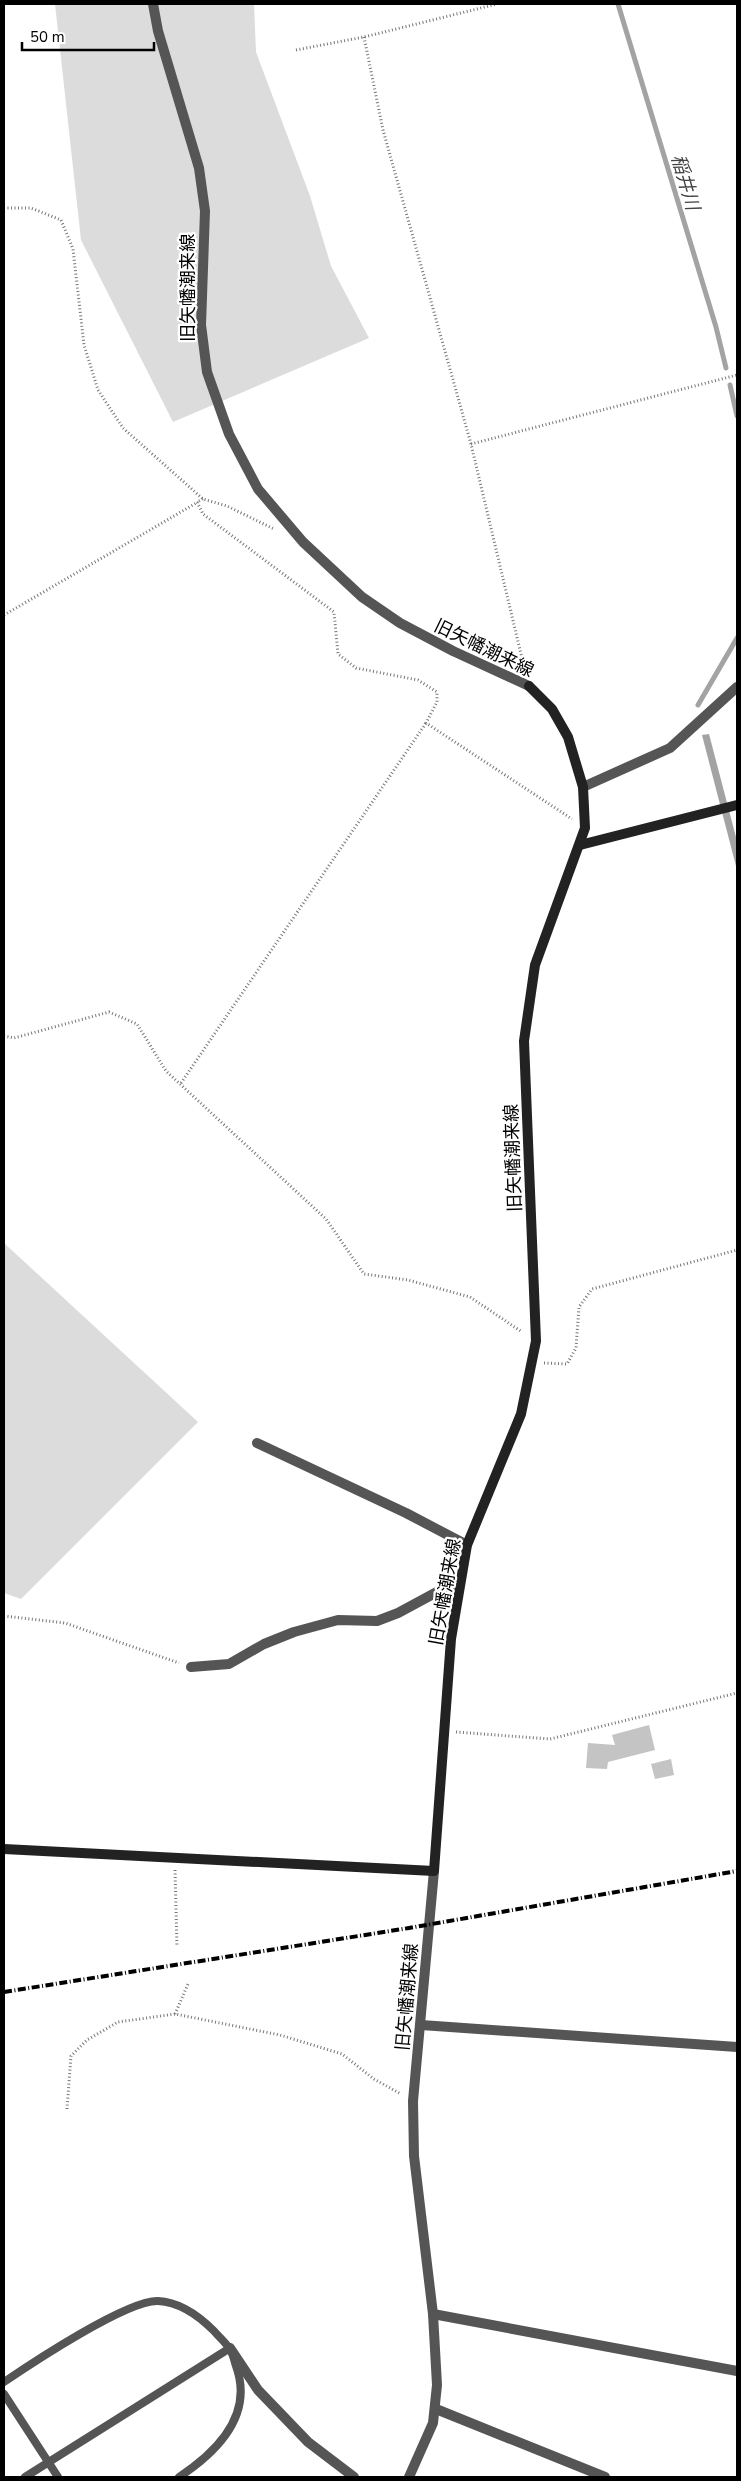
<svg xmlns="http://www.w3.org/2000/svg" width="741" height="2481" viewBox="0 0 741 2481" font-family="'Nunito Sans','Noto Sans JP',sans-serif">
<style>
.green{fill:#dcdcdc}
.water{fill:#a3a3a3}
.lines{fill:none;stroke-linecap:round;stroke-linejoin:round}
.stream{stroke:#a3a3a3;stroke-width:5}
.building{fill:#c4c4c4}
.path{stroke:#777;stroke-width:3;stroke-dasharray:1 2.5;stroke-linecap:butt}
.lane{stroke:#555;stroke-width:8}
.street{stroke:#555;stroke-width:10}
.secondary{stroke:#222;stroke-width:10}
.rail{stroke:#000;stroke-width:4;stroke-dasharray:8 2.5 1 2.5;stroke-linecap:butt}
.labels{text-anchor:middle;stroke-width:4.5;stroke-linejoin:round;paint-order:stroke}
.street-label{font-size:18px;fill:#000;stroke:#fff}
.water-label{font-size:19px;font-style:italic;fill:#444;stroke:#fff}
</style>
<rect width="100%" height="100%" fill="#fff"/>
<g class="green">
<path d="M55,4H254L256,52L310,196L331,266L369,338L173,422L81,240Z"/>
<path d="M4,1243L198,1422L21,1599L4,1593Z"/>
</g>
<path class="water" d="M709,734L737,841V870L702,735Z"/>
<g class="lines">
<g class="stream">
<path d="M618,4L716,327L726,368"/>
<path d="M730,385L737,416"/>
<path d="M698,705L737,638"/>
</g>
</g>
<g class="building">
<path d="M649,1725L655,1750L608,1762L607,1769L586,1768L588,1743L615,1745L612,1735Z"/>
<path d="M671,1759L674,1775L655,1779L651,1764Z"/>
</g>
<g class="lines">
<g class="path">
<path d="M364,37L383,130L471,444L525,671"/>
<path d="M296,50L364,37L497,4"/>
<path d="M4,208H31L61,220L73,249L84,345L98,390L123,428L203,499L227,506L274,529"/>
<path d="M471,444L737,375"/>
<path d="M203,499L197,502L203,514L334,612L338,654L356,668L418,680L437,692V702L426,723L572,819"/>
<path d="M4,615L198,502"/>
<path d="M4,1036L14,1038L109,1012L137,1024L166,1071L326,1219L364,1274L408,1280L470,1297L522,1332"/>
<path d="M181,1083L426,723"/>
<path d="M544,1363L567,1364L576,1348L579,1307L592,1289L737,1250"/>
<path d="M4,1616L65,1623L179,1663"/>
<path d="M456,1732L550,1739L737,1693"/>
<path d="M175,1870L177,1947"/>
<path d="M175,2014L188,1984"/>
<path d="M67,2109L71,2056L87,2040L118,2022L175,2014L280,2035L342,2054L374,2079L401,2094"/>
</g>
<g class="lane">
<path d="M4,2382C32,2363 127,2300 158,2301C180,2302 199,2316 214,2331C219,2337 225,2342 229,2348C233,2353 234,2360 236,2366C254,2415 217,2452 179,2477"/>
<path d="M4,2394L58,2477"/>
<path d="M25,2477L230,2348"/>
</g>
<g class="street">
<path d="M153,4L158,31L199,168L205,211L201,325L207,372L229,434L258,489L303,542L362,597L400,623L453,651L529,686"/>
<path d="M583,787L670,748L737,687"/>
<path d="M257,1443L406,1513L467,1545"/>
<path d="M191,1667L229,1664L264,1644L294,1632L338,1620L377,1621L398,1613L461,1579"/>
<path d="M421,2025L737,2047"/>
<path d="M433,2314L737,2371"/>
<path d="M230,2348L258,2390L308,2442L354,2477"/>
<path d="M436,2409L605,2477"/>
<path d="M409,2477L433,2423L437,2385L433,2314L414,2156L413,2101L434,1871"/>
</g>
<g class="secondary">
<path d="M580,845L737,805"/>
<path d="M4,1849L434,1871L451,1639L467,1545L521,1414L536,1341L524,1041L535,965L585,828L583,787L568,737L552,709L529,686"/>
</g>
<path class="rail" d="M4,1992L409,1928L737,1871"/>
</g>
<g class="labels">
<g class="street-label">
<text transform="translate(188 288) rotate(-90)" y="6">旧矢幡潮来線</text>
<text transform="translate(484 648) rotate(26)" y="6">旧矢幡潮来線</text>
<text transform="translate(513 1158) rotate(-92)" y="6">旧矢幡潮来線</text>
<text transform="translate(445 1592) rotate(-80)" y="6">旧矢幡潮来線</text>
<text transform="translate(407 1997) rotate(-85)" y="6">旧矢幡潮来線</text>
</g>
<g class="water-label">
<text transform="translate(686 182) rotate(74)" y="7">稲井川</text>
</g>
</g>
<rect width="741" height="2481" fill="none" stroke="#000000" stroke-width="10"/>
<path d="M22 42v8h132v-8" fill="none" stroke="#000000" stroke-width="2.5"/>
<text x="30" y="42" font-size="15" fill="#000000" stroke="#ffffff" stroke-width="4" paint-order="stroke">50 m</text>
</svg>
